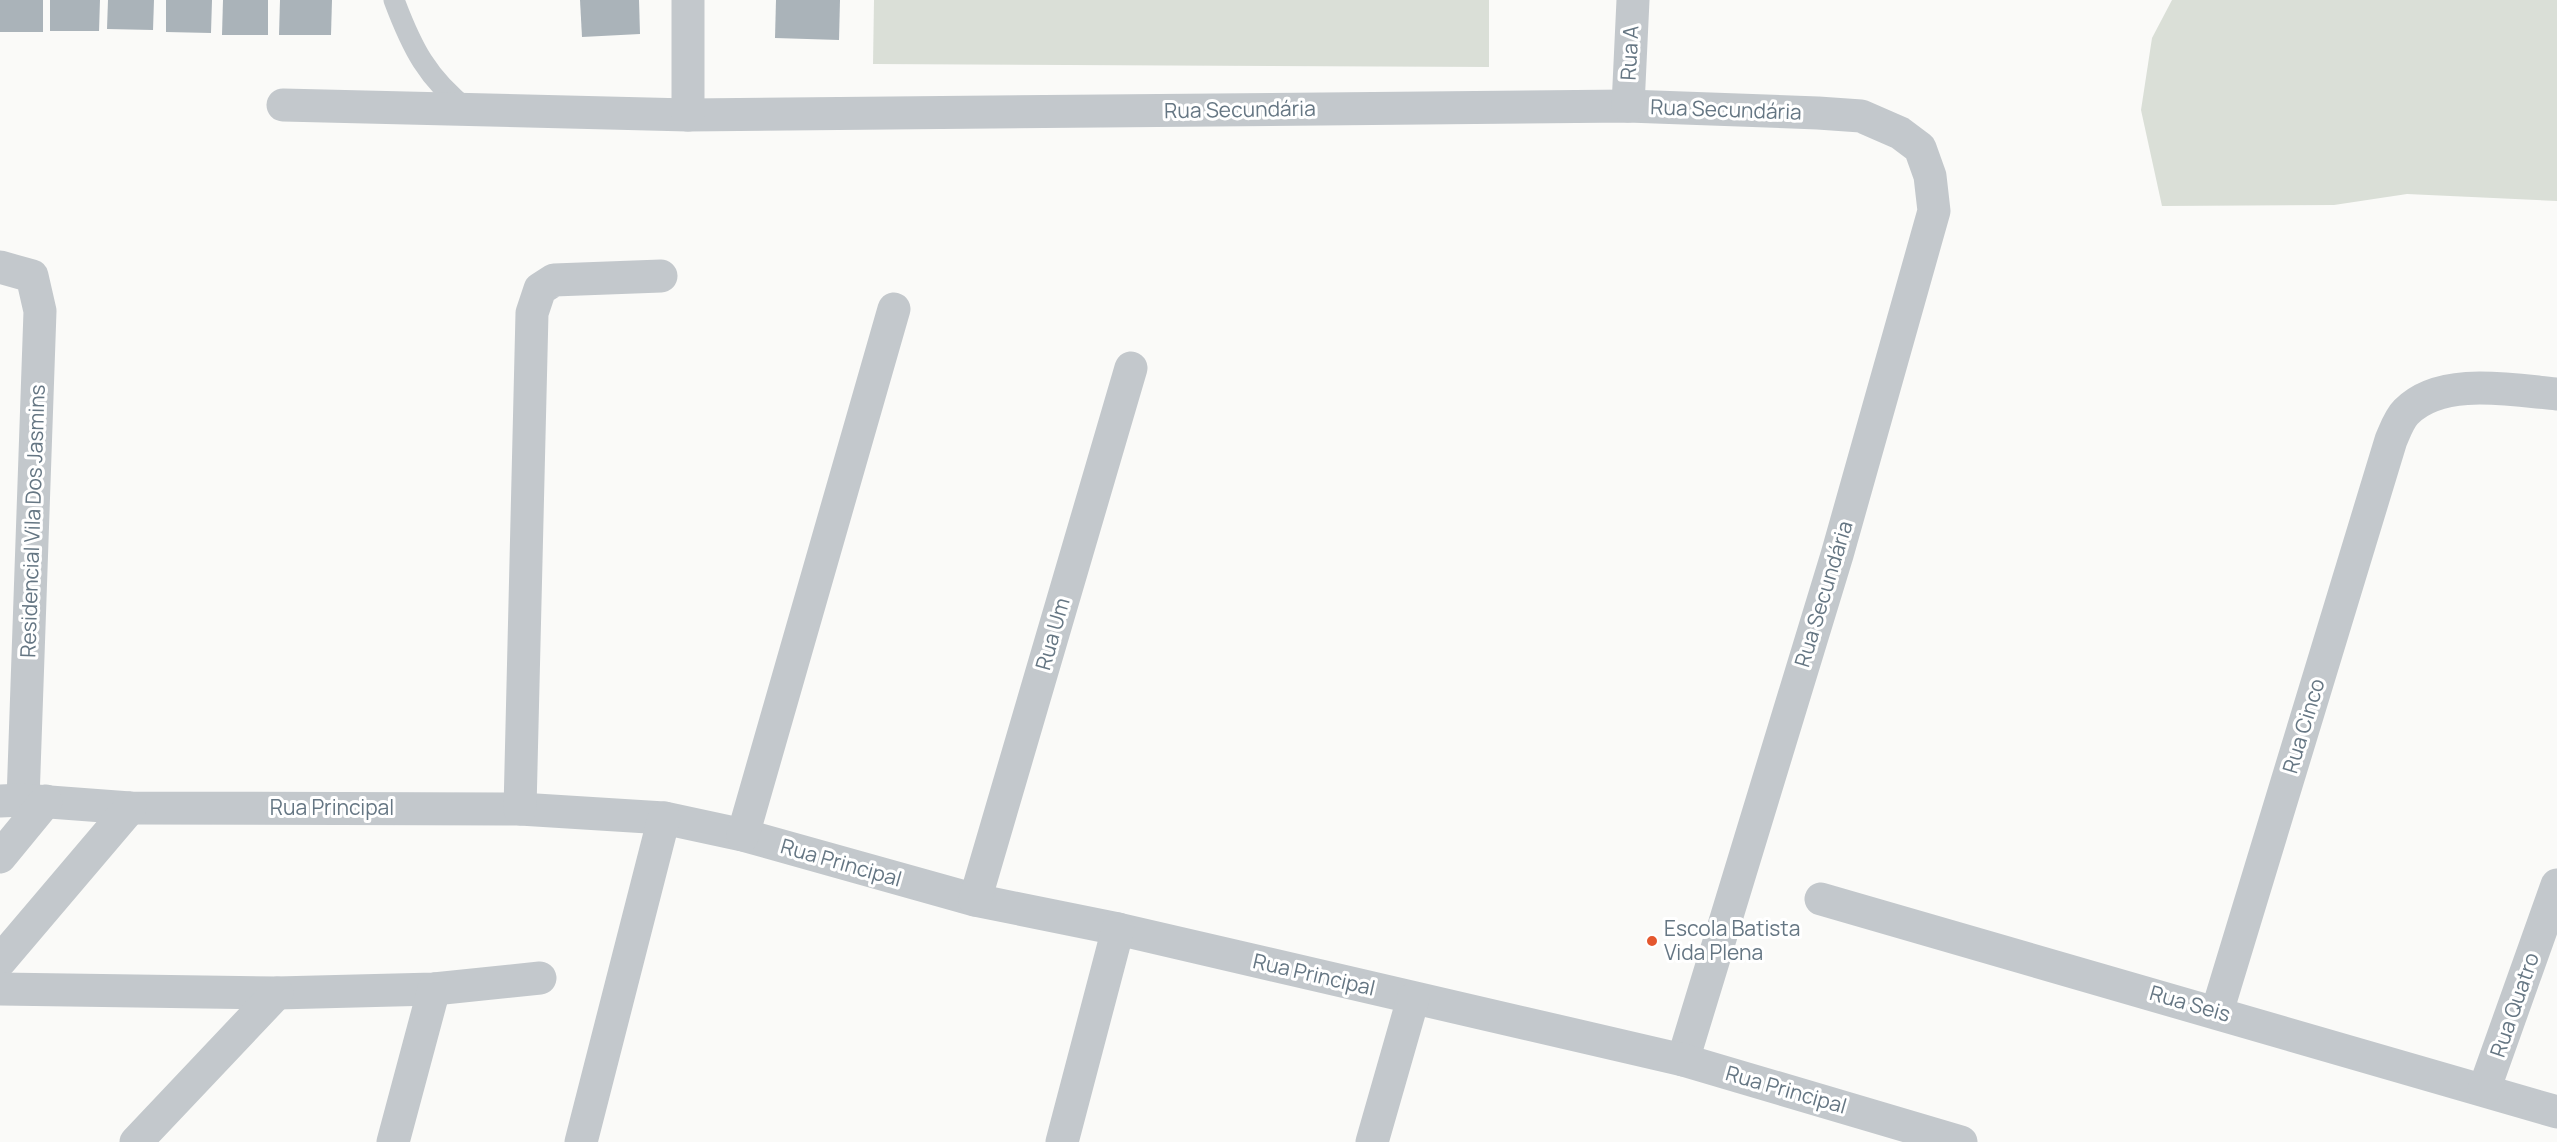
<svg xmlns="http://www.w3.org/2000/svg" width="2557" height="1142" viewBox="0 0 2557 1142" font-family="Manrope,sans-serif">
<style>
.green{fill:#dadfd7}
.building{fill:#aab3b9}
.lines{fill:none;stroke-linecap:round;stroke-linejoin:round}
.service{stroke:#c3c8cc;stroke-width:21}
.minor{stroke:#c3c8cc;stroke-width:33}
.poi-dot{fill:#e4572e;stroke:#fff;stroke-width:2}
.labels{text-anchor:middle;stroke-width:6;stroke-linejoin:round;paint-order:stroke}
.street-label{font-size:21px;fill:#657683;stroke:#fff}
.poi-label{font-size:21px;fill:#657683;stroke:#fff;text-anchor:start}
</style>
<rect width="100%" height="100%" fill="#fafaf8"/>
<g class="green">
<path d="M874,0H1489V67L873,64Z"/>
<path d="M2172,0H2557V201L2407,194L2334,205L2162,206L2141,110L2152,38Z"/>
</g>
<g class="building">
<rect x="0" y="0" width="43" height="32"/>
<path d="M50,0H100L99,31H50Z"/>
<path d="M108,0H154L153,30L107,29Z"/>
<path d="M166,0H212L211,33L166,32Z"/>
<path d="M223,0H268V35H222Z"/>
<path d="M280,0H332L331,35H279Z"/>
<path d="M580,0H639L640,34L582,37Z"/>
<path d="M776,0H840L839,40L775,38Z"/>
</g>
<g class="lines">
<path class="service" d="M394,0C412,48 427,78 468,110"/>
<g class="minor">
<path d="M283,105L688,115L1628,106L1818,113L1861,116L1900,133L1920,148L1930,176L1934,211L1837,555L1683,1060"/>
<path d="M1628,106L1633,0"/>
<path d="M688,115V0"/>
<path d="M0,267L32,276L40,311L23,800"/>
<path d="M0,801L23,800L130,808L520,809L664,818L743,835L975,900L1118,929L1683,1060L1961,1142"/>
<path d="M520,809L532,313L540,289L554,280L661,276"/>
<path d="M743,835L894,309"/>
<path d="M0,857L46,801"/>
<path d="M1821,899L2557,1112"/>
<path d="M975,900L1131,368"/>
<path d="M0,961L130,808"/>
<path d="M0,989L277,993L434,989L540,978"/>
<path d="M2217,1012L2391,440C2395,431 2399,419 2406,412C2441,376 2512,390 2557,394"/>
<path d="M2484,1090L2557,885"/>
<path d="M136,1142L277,993"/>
<path d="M393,1142L434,989"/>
<path d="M581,1142L664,818"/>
<path d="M1062,1142L1118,929"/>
<path d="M1372,1142L1413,999"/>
</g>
</g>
<circle class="poi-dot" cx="1652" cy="941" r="6"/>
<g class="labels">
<g class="street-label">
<text transform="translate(1630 53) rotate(-87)" y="7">Rua A</text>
<text transform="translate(1240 110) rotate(-1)" y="7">Rua Secundária</text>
<text transform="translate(1726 110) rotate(2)" y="7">Rua Secundária</text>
<text transform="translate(33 521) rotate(-88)" y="7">Residencial Vila Dos Jasmins</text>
<text transform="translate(1824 594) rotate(-73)" y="7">Rua Secundária</text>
<text transform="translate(1053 634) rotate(-74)" y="7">Rua Um</text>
<text transform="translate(2304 726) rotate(-73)" y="7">Rua Cinco</text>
<text x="332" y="815">Rua Principal</text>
<text transform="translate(841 863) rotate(16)" y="7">Rua Principal</text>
<text transform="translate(1314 975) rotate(13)" y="7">Rua Principal</text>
<text transform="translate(2190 1004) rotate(16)" y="7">Rua Seis</text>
<text transform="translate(2515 1005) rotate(-71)" y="7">Rua Quatro</text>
<text transform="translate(1786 1090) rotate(16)" y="7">Rua Principal</text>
</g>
<g class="poi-label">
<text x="1664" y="936">Escola Batista<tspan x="1664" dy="24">Vida Plena</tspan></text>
</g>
</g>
</svg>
